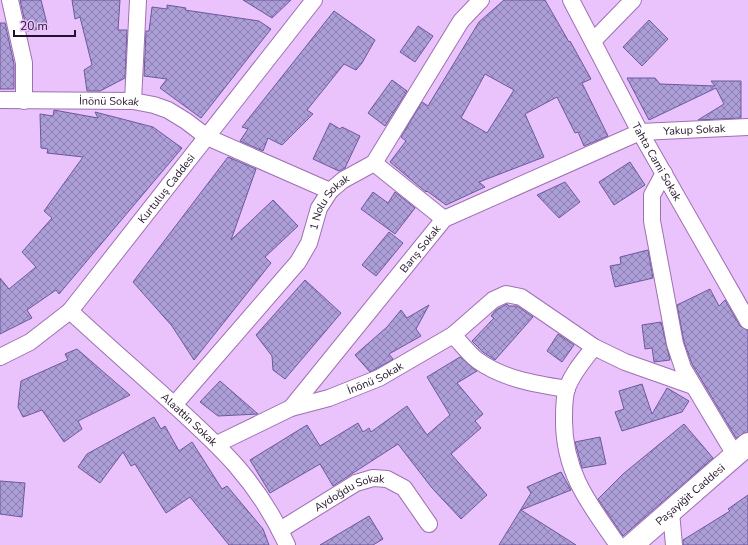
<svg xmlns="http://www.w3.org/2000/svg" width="748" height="545" viewBox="0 0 748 545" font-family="'Nunito Sans',sans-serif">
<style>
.building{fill:url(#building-cross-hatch);stroke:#6c589e;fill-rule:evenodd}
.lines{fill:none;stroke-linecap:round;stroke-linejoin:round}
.minor-casing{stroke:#9e70b2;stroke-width:18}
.secondary-casing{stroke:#9e70b2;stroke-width:24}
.minor{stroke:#fff;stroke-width:16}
.secondary{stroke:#fff;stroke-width:22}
.labels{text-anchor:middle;stroke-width:3;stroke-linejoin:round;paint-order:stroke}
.street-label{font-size:11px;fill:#24122c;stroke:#eac3fc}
</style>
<defs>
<pattern id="building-cross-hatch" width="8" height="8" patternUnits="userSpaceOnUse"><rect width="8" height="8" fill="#ac9ed7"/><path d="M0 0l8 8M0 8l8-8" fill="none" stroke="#8c7faf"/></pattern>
</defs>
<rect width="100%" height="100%" fill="#eac3fc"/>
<g class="building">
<path d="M20,0H41L48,28L27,31Z"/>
<path d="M72,0H120L118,30H127L125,78L100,91H87L84,70L92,65L80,17L75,19Z"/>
<path d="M243,0H291L272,18Z"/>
<path d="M504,0H545L569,42L570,41L591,79L582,83L608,136L584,146L578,132L575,133L557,97L525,114L544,157L479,182L485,187L446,205L427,191L426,192L390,162L406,141L401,137L422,102L428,106L479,22ZM485,74L514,90L487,133L461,118Z"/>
<path d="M167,5L186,8L185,10L259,21L271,29L201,118L160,88L167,79L144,76L146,31H149L152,7L167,9Z"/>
<path d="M334,11L375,40L362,63L356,70L344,64L307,110L313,114L282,145L268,138L263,151L240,141L248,129L242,127Z"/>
<path d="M649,20L668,39L642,66L623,47Z"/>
<path d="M0,23H5L14,64V89H0Z"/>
<path d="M418,26L433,36L415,62L400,52Z"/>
<path d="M627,78H655L660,84L715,86L711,81H741V118L698,120L724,104L716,88L649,120Z"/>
<path d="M392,80L407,91L385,126L368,113Z"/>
<path d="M54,110L98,118L95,112L153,127L182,148L59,294L56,290L27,310L32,318L0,334V278L9,289L36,267L22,252L52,218L44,211L83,157L47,153L48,149L41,148L40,114L53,116Z"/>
<path d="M330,123L340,129L342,127L360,136L345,168L339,171L313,159Z"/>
<path d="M228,157L256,169L231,240L273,200L298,226L265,257L271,263L194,360L172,326L133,282Z"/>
<path d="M630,162L645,185L614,205L599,182Z"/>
<path d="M565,182L580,202L559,218L537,195Z"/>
<path d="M373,192L388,203L395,192L415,208L395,234L361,209Z"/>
<path d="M389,232L403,243L376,276L362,265Z"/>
<path d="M648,250L653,278L615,287L610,266L621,264L620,257Z"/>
<path d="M305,280L341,313L285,379L273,370L272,356L256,335Z"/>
<path d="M710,289L719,306L725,300L740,326L748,330V432L736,438L692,364L684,342L677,305Z"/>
<path d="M507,304L509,306H517L533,317L495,360L483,352L472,341L494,318L491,316L496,310Z"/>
<path d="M429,305L416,329L421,336L389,354L393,359L392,360L370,372L355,355L387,327L401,310L407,318Z"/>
<path d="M661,322L670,360L654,362L652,348L645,349L642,325Z"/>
<path d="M558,334L574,345L562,362L547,351Z"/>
<path d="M77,349L130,395L78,421L82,429L64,442L42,410L23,417L18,407L21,381L68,360L65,354Z"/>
<path d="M460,357L477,371L457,383L483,414L475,421L481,428L451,454L487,495L461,519L432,488L398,444L333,486L320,464L270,493L250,460L307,425L320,446L358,423L363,432L369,428L371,432L407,406L427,435L450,415L427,377Z"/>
<path d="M220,381L258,414L218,416L200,402Z"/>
<path d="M642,384L652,414L667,388L689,401L682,412L622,431L615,412L624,409L619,391Z"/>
<path d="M154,417L161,429L165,426L179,451L192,442L222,489L227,486L263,529L269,545H229L190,497L166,513L135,464L131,466L123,452L100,483L78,467L87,454Z"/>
<path d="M684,424L713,458L623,536L598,499L623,474Z"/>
<path d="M600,437L606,464L582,468L575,442Z"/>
<path d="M561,472L571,490L521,510L576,545H499L531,493L527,487Z"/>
<path d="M0,481L25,483L22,517L0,514Z"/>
<path d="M748,495V545H683V540L730,511L728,509Z"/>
<path d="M369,516L383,539L373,545H320Z"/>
</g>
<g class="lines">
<g class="minor-casing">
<g id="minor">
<path d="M10,0L24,63V101"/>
<path id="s1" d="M571,0L640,132L748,321"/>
<path d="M593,41L633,0"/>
<path id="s2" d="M0,100L133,101L154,105L168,110L186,121L207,137L330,191"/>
<path d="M133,101L138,0"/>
<path d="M374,163L444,219"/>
<path d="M664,173L652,195V221L675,344L683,368L735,455"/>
<path id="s3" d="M70,311C100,339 131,366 162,394C216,443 256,477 287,545"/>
<path d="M453,335C461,343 468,353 477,360C503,379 535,384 567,389"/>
<path d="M594,347C584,360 573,372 567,388C564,397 564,408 564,418C563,471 589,504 618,545"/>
<path id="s4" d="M0,357L30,342L70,311L314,0"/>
<path id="s5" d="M174,405L298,262L309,243L319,208L330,191L343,180L374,163L461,21L481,0"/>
<path id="s6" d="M291,408L444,219L640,132L748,127"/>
<path id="s7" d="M217,444L291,408L329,398L379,378L453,335L493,300L506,294L521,297L594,347L625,362L693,386"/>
<path d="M671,512L674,545"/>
<path id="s8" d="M280,530L356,483L373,478L387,479L404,488L429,524"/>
</g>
</g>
<g class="secondary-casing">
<g id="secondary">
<path id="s9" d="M632,545L748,444"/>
</g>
</g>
<use href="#minor" class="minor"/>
<use href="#secondary" class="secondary"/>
</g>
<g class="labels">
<g class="street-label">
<text dy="4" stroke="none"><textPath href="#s2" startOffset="109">İnönü Sokak</textPath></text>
<text dy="4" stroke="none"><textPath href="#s6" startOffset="512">Yakup Sokak</textPath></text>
<text dy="4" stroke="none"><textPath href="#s1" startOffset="183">Tahta Cami Sokak</textPath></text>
<text dy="4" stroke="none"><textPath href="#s4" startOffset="240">Kurtuluş Caddesi</textPath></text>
<text dy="4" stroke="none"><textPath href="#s5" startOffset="258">1 Nolu Sokak</textPath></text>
<text dy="4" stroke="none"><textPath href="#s6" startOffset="205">Barış Sokak</textPath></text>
<text dy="4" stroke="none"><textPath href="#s7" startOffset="172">İnönü Sokak</textPath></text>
<text dy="4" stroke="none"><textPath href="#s3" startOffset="161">Alaattin Sokak</textPath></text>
<text dy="4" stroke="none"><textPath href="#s9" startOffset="77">Paşayiğit Caddesi</textPath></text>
<text dy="4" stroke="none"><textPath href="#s8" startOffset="80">Aydoğdu Sokak</textPath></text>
</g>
</g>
<path d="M14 30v6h61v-6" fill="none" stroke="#24122c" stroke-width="2"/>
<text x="20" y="30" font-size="12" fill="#24122c" stroke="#eac3fc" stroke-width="3" paint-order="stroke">20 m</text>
</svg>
